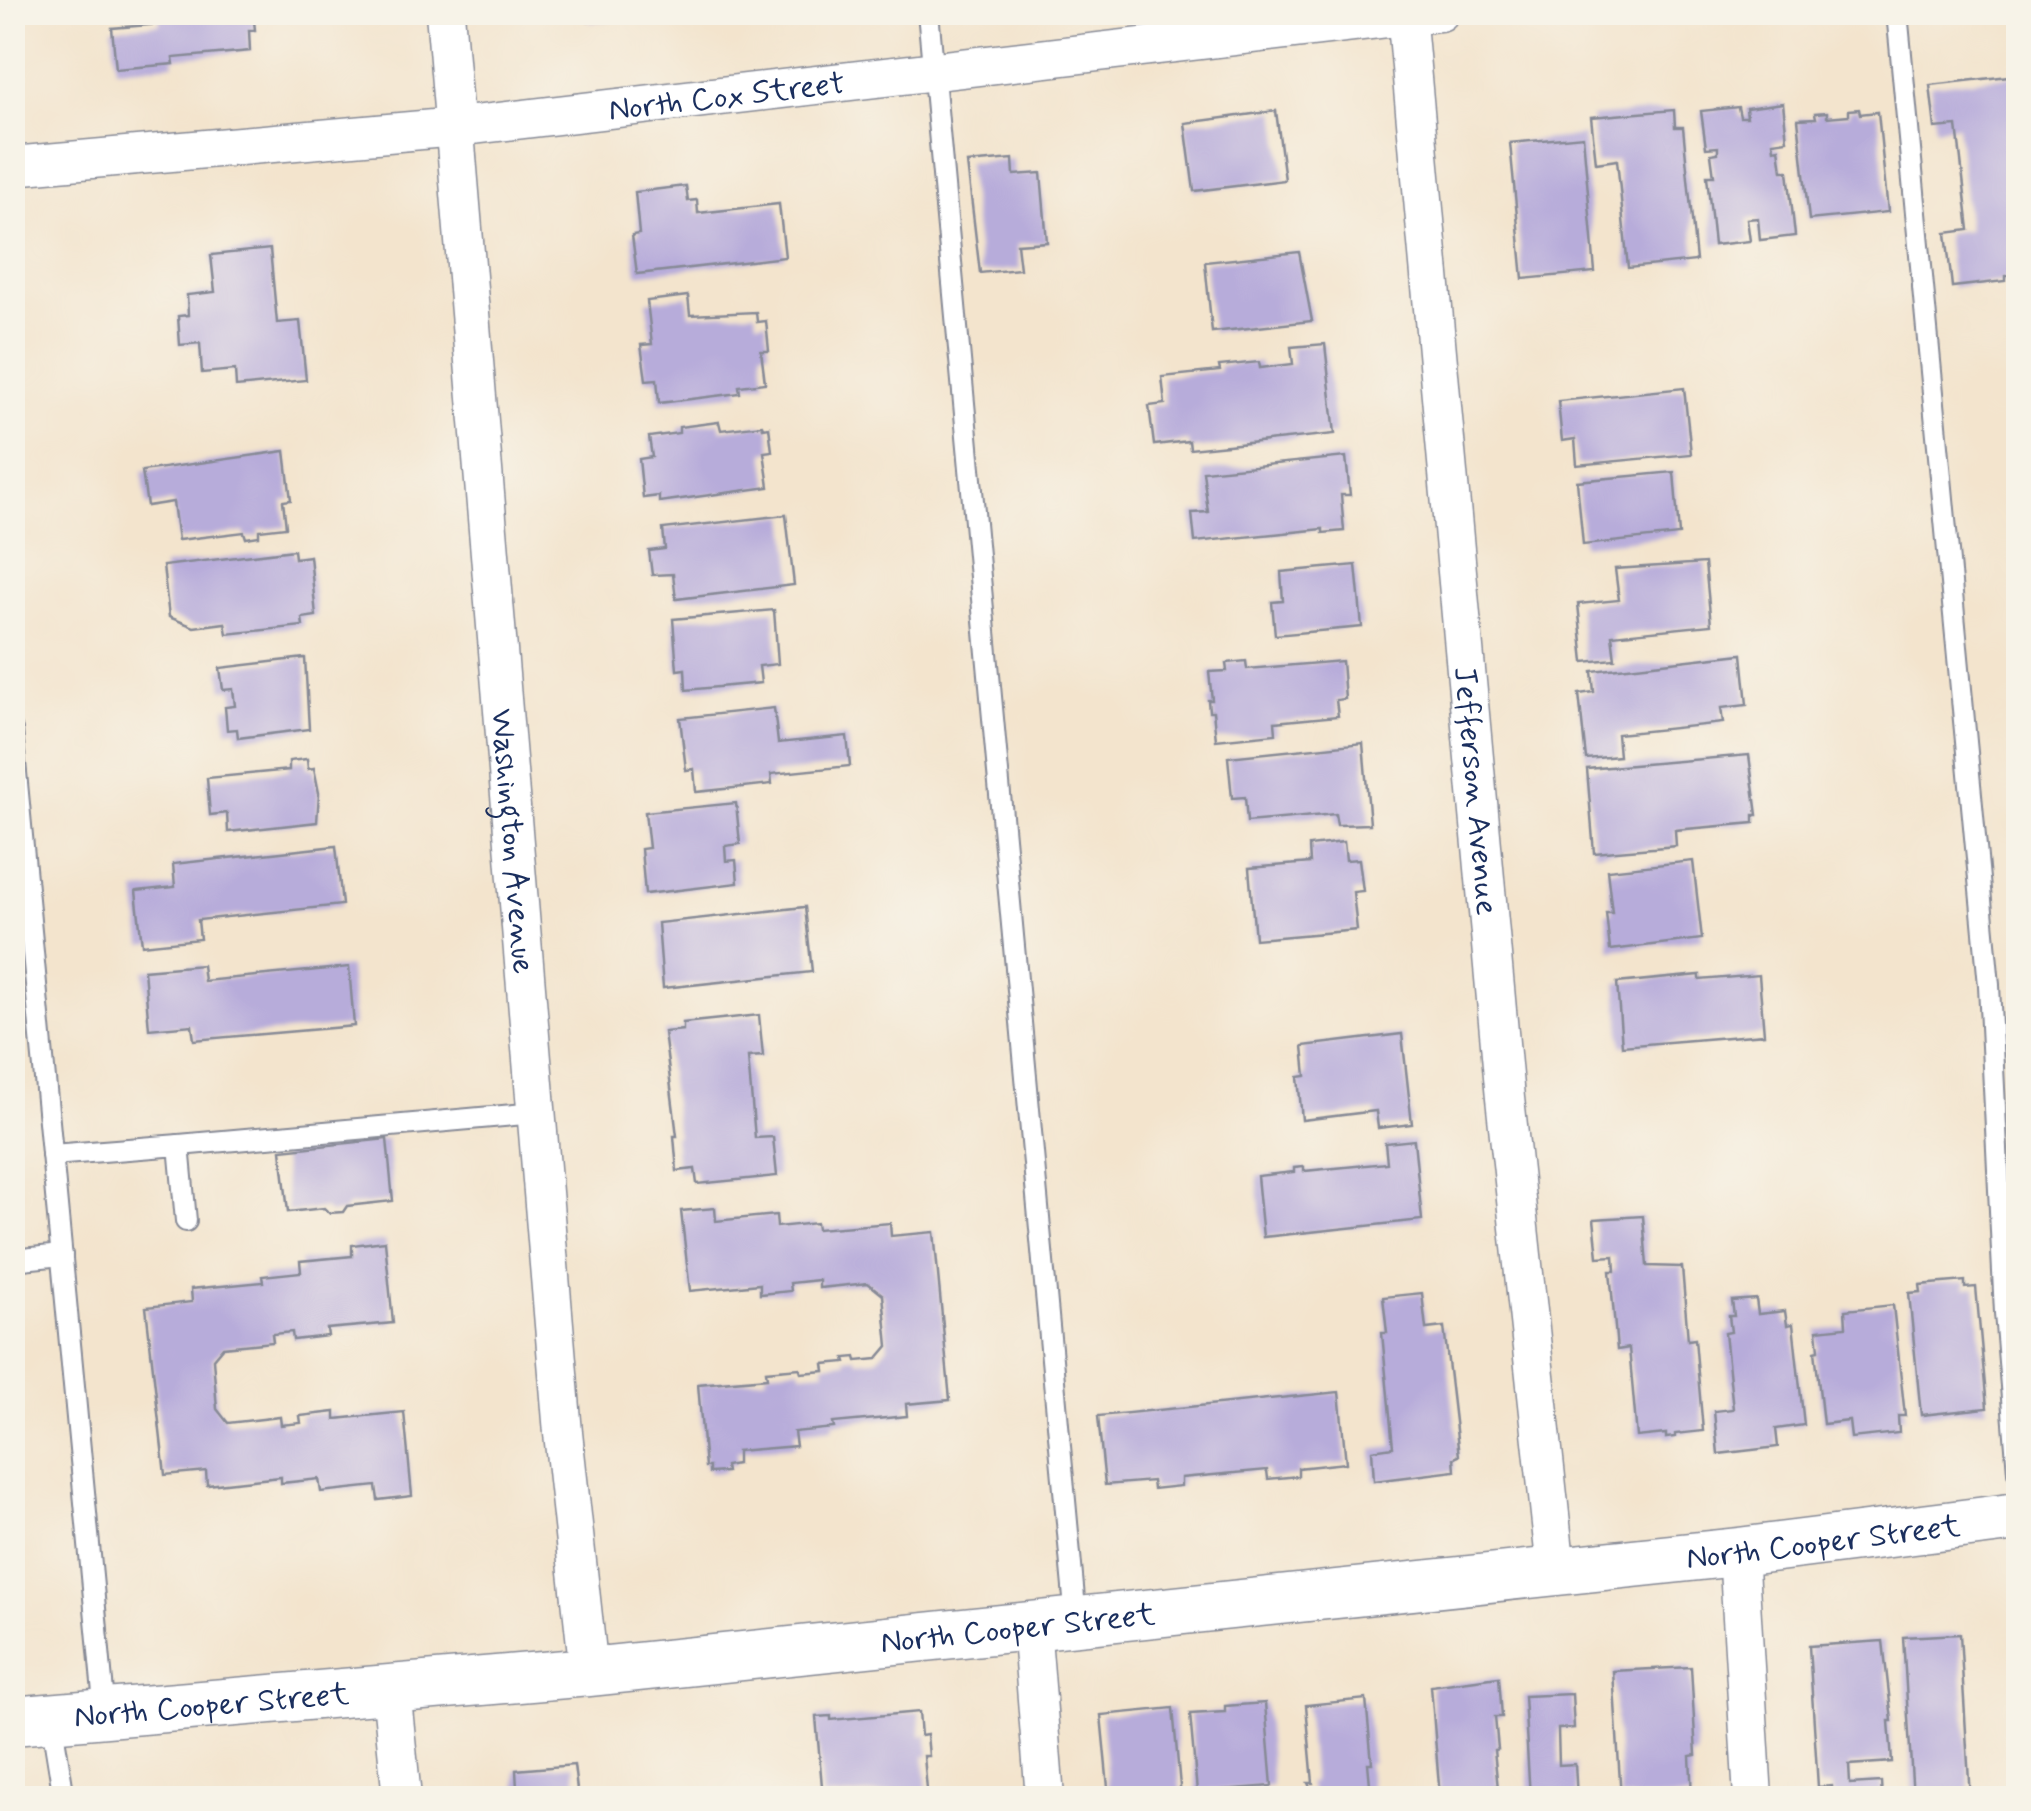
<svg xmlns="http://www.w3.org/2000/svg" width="2031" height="1811" viewBox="0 0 2031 1811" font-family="Mynerve,sans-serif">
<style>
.building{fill:#b7acda}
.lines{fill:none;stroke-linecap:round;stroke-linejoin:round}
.service-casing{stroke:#878a96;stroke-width:24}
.minor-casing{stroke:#878a96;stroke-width:41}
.tertiary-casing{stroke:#878a96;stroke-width:51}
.service{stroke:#fff;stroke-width:20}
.minor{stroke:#fff;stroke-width:38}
.tertiary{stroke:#fff;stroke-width:48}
.labels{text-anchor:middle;stroke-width:8;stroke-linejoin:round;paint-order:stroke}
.street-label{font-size:32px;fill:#1b2f5e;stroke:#f7f3e8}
</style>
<rect width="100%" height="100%" fill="#f7f3e8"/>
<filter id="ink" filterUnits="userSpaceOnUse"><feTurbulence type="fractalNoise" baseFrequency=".01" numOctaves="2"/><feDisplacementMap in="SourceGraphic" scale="20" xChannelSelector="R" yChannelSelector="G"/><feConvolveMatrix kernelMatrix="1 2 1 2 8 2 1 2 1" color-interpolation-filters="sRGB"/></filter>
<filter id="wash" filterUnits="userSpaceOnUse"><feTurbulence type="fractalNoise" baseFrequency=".0048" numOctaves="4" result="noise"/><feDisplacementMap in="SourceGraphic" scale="40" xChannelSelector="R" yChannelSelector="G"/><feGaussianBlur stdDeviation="2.25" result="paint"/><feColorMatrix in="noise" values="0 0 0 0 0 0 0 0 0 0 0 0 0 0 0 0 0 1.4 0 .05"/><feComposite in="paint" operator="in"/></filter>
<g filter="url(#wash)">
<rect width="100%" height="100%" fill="#f3e4cd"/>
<g id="blocks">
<g class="building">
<path d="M159,12H253L255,30H249L250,51L173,58L174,64L116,69L112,28L160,24Z"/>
<path d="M589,12H672V15L589,22Z"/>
<path d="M2018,75V219H2012L2018,274L2005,276V281L1952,287L1946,233L1969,230L1957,126L1935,128L1930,85Z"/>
<path d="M1783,103L1787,140L1773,142L1774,149L1779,148L1782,171H1788L1795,236L1760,240L1758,218L1747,219L1750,241L1714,245L1707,176H1714L1711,154L1718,153V147L1706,148L1701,111L1738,107L1740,117H1747L1746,108Z"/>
<path d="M1859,109L1860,114L1878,112L1888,212L1809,220L1798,119L1816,118L1815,113L1827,112V117L1849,115V110Z"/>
<path d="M1674,110L1675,127H1683L1696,261L1628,268L1617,160L1596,163L1591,117Z"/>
<path d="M1276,111L1285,180L1194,191L1185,123Z"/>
<path d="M1583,136L1595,272L1523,279L1510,143Z"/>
<path d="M1013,159L1014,175L1041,173L1047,242L1017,244L1020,269L980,273L967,163Z"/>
<path d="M686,186L688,201L697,200L698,213L779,204L785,257L637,274L632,235L639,234L635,192Z"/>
<path d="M270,249L277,323L300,321L306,380L236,387L235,370L202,373L200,343L180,345L178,316L188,315L187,295L215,292L211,255Z"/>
<path d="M1299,252L1312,321L1212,332L1205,262Z"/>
<path d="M688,296L690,315L756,312L757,322L766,321L769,351H761L765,383L739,386L740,393L659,403L657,379L646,380L641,345L652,344L647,301Z"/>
<path d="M1325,344L1335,434L1190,449L1189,441L1154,445L1149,406L1165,404L1162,377L1220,371L1219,366L1259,362L1260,368L1293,364L1291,347Z"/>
<path d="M1684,388L1691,454L1577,465L1575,439L1562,441L1558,401Z"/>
<path d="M719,422L721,430L762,425L763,428L769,427L772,451L764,452L769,487L659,502V496L643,498L639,459L652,457L649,437L679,433V427Z"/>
<path d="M285,451L291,500L283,501L286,527L259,530V536L246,538L244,532L178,540L173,502L147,506L142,471Z"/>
<path d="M1346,457L1350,495H1341L1344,531L1323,533V529L1195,542L1192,513L1208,512L1203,471Z"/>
<path d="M1674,472L1679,535L1583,545L1577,481Z"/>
<path d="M786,515L794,585L676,599L673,574L652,575L649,551L665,549L663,529Z"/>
<path d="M294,550L295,558L310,556L316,616L302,618L303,626L227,634L225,623L194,627L169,617L163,566Z"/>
<path d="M1705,563L1711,625L1612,635L1615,659L1584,662L1578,604L1619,600L1615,569Z"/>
<path d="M1356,565L1362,627L1275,635L1272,602L1283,601L1281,572Z"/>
<path d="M774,610L778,664L759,666L761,683L686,690L685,669L677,670L673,619Z"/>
<path d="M1742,654L1747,705L1721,708L1723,723L1617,734L1619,756L1586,759L1579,694L1594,692L1592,671Z"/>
<path d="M305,658L309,729L238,738L237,729L227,730L225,707L235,706L233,689L223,690L220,668Z"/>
<path d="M1246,661L1247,669L1342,661L1345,699L1336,700L1338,716L1275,722L1276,734L1216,740L1213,711H1209L1208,700H1212L1209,672L1227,671L1226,663Z"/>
<path d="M774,708L778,743L847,736L850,766L771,774L772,784L696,792L694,769L686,770L680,718Z"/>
<path d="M1363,743L1370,824L1337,825L1335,814L1247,822L1245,797L1232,798L1228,757Z"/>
<path d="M1749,755L1757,815H1754V823L1675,830L1676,846L1594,853L1587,769Z"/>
<path d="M307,759L308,769L314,768L319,793L317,822L228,832L227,813L210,815L207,778L289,770V761Z"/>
<path d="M736,803L740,844L725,846L726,861L736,860L738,883L645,894L641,849L649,848L645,812Z"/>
<path d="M1344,842L1346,860L1359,859L1363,891L1353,892L1357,930L1255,939L1249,868L1310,863L1309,846Z"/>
<path d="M336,846L342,905L198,920L200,939L142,945L136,891L175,887L173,864Z"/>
<path d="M1693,861L1702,939L1610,950L1606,913H1612L1607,870Z"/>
<path d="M805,907L812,972L663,988L658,923Z"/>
<path d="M202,965L204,981L349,967L354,1026L194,1040L192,1025L149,1029L144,970Z"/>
<path d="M1700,975V980L1759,975L1764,1034L1622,1046L1617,983Z"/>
<path d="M759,1015L763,1056L748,1057L755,1138L773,1137L777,1176L697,1184L695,1169L677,1171L674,1136H677L664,1032L683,1030V1023Z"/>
<path d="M1402,1034L1412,1124L1378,1128L1376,1111L1302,1120L1298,1077L1306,1076L1303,1046Z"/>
<path d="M387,1139L393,1201L347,1206L343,1212L329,1213L324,1208L288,1212L281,1150Z"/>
<path d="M1414,1140L1422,1220L1263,1237L1257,1176L1294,1172V1168L1304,1167V1171L1387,1163L1385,1143Z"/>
<path d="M715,1208L716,1221L776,1215L777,1227L816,1223L817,1229L890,1223L891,1236L934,1232L950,1400L906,1404L907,1416L833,1423L834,1428L794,1432L796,1446L737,1451V1464L725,1466L726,1472L709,1473V1467H705L698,1384L767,1378L766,1371L800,1368L801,1373L825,1371L824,1364L846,1362L845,1358L856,1357L857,1361L877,1359L888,1346L883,1295L868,1283L819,1288V1280L790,1283L791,1291L760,1294V1284L690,1291L681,1211Z"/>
<path d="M1643,1216L1647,1266L1682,1267L1688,1340L1695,1339L1703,1431L1675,1434V1437L1666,1438V1434L1637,1437L1629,1348L1617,1350L1610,1271H1615L1614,1256L1598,1257L1594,1219Z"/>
<path d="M385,1241L393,1323L327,1329L328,1336L293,1340L292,1332L272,1334L273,1342L223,1347L213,1359L217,1409L228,1423L280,1417L281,1425L301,1423L300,1416L335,1412V1419L404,1412L412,1496L378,1500L376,1486L321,1492L319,1479L281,1483V1477L207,1485L206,1471L165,1475L146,1307L192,1302L191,1289L263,1282L262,1276L301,1272L300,1261L352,1256V1245Z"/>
<path d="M1965,1281V1288L1976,1287L1987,1408L1921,1415L1909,1293L1921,1292L1920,1285Z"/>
<path d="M1422,1293L1426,1329L1444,1327L1459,1456L1454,1458L1455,1471L1374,1481L1372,1450L1393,1447L1382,1333H1387L1383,1297Z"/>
<path d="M1756,1299L1758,1314L1785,1311L1787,1325L1793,1324L1804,1425L1776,1429L1778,1447L1718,1454L1714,1411L1733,1409L1725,1333L1731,1332L1729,1316H1734L1732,1301Z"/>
<path d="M1893,1305L1905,1416H1898L1899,1433L1851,1438L1849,1421L1823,1424L1815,1351L1819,1350L1817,1330L1846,1327L1845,1310Z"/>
<path d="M1339,1392L1346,1463L1298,1468V1476L1268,1479L1267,1470L1181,1478V1486L1153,1489L1152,1481L1105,1485L1098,1416Z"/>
<path d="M1960,1634L1970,1798H1913L1903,1637Z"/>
<path d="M1883,1641L1891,1712L1892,1721H1889L1892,1762L1849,1765L1850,1784L1881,1782L1882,1798H1833L1832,1786L1818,1787L1809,1646Z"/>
<path d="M1691,1667L1696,1755L1690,1756L1692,1798H1621L1613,1671Z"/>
<path d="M1499,1677L1502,1717H1495L1498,1749L1494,1750L1499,1798H1440L1431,1686Z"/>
<path d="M1572,1694L1574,1728L1558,1729L1559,1765L1575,1764L1577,1798H1530L1524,1696Z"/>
<path d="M1366,1699L1372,1763H1368L1371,1795L1315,1798L1308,1783H1313L1306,1705Z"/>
<path d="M1265,1703L1272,1786L1197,1792L1190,1714L1225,1712V1706Z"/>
<path d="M1173,1708L1181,1798H1109L1101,1715Z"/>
<path d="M919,1712L921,1736L927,1735L929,1756H924L927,1790L823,1798L816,1717L831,1716V1720Z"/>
<path d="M574,1765L578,1798H493L492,1792L517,1789L516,1770Z"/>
</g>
</g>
</g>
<g filter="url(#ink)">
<use href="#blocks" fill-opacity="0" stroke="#878a96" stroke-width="2.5"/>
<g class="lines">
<g class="service-casing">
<g id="service">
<path d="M928,12L1076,1620"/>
<path d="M1897,12L1989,985L2005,1313L2018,1472"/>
<path d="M12,730L105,1714"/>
<path d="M179,1145L536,1113"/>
<path d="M52,1155L179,1145L186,1221"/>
<path d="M12,1260L62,1255"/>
<path d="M51,1718L64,1798"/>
</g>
</g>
<g class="minor-casing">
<g id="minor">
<path id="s1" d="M445,12L563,1433L589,1672"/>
<path id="s2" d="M1406,12L1505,1098L1556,1570"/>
<path id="s3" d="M12,166L456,127L1440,12"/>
<path d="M1738,1552L1753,1798"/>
<path d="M1031,1625L1045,1798"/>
<path d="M391,1689L402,1798"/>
</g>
</g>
<g class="tertiary-casing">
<g id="tertiary">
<path id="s4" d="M12,1721L589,1672L1738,1552L2018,1517"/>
</g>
</g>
<use href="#service" class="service"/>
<use href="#minor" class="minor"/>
<use href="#tertiary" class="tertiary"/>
</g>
</g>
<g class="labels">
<g class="street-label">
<text dy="11" stroke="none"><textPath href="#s3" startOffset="718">North Cox Street</textPath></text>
<text dy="11" stroke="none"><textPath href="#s2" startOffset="782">Jefferson Avenue</textPath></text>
<text dy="11" stroke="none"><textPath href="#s1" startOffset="832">Washington Avenue</textPath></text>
<text dy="11" stroke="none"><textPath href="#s4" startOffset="1820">North Cooper Street</textPath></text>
<text dy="11" stroke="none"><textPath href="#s4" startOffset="1010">North Cooper Street</textPath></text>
<text dy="11" stroke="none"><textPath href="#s4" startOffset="200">North Cooper Street</textPath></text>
</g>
</g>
<rect width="2031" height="1811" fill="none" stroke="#f7f3e8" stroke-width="50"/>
</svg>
